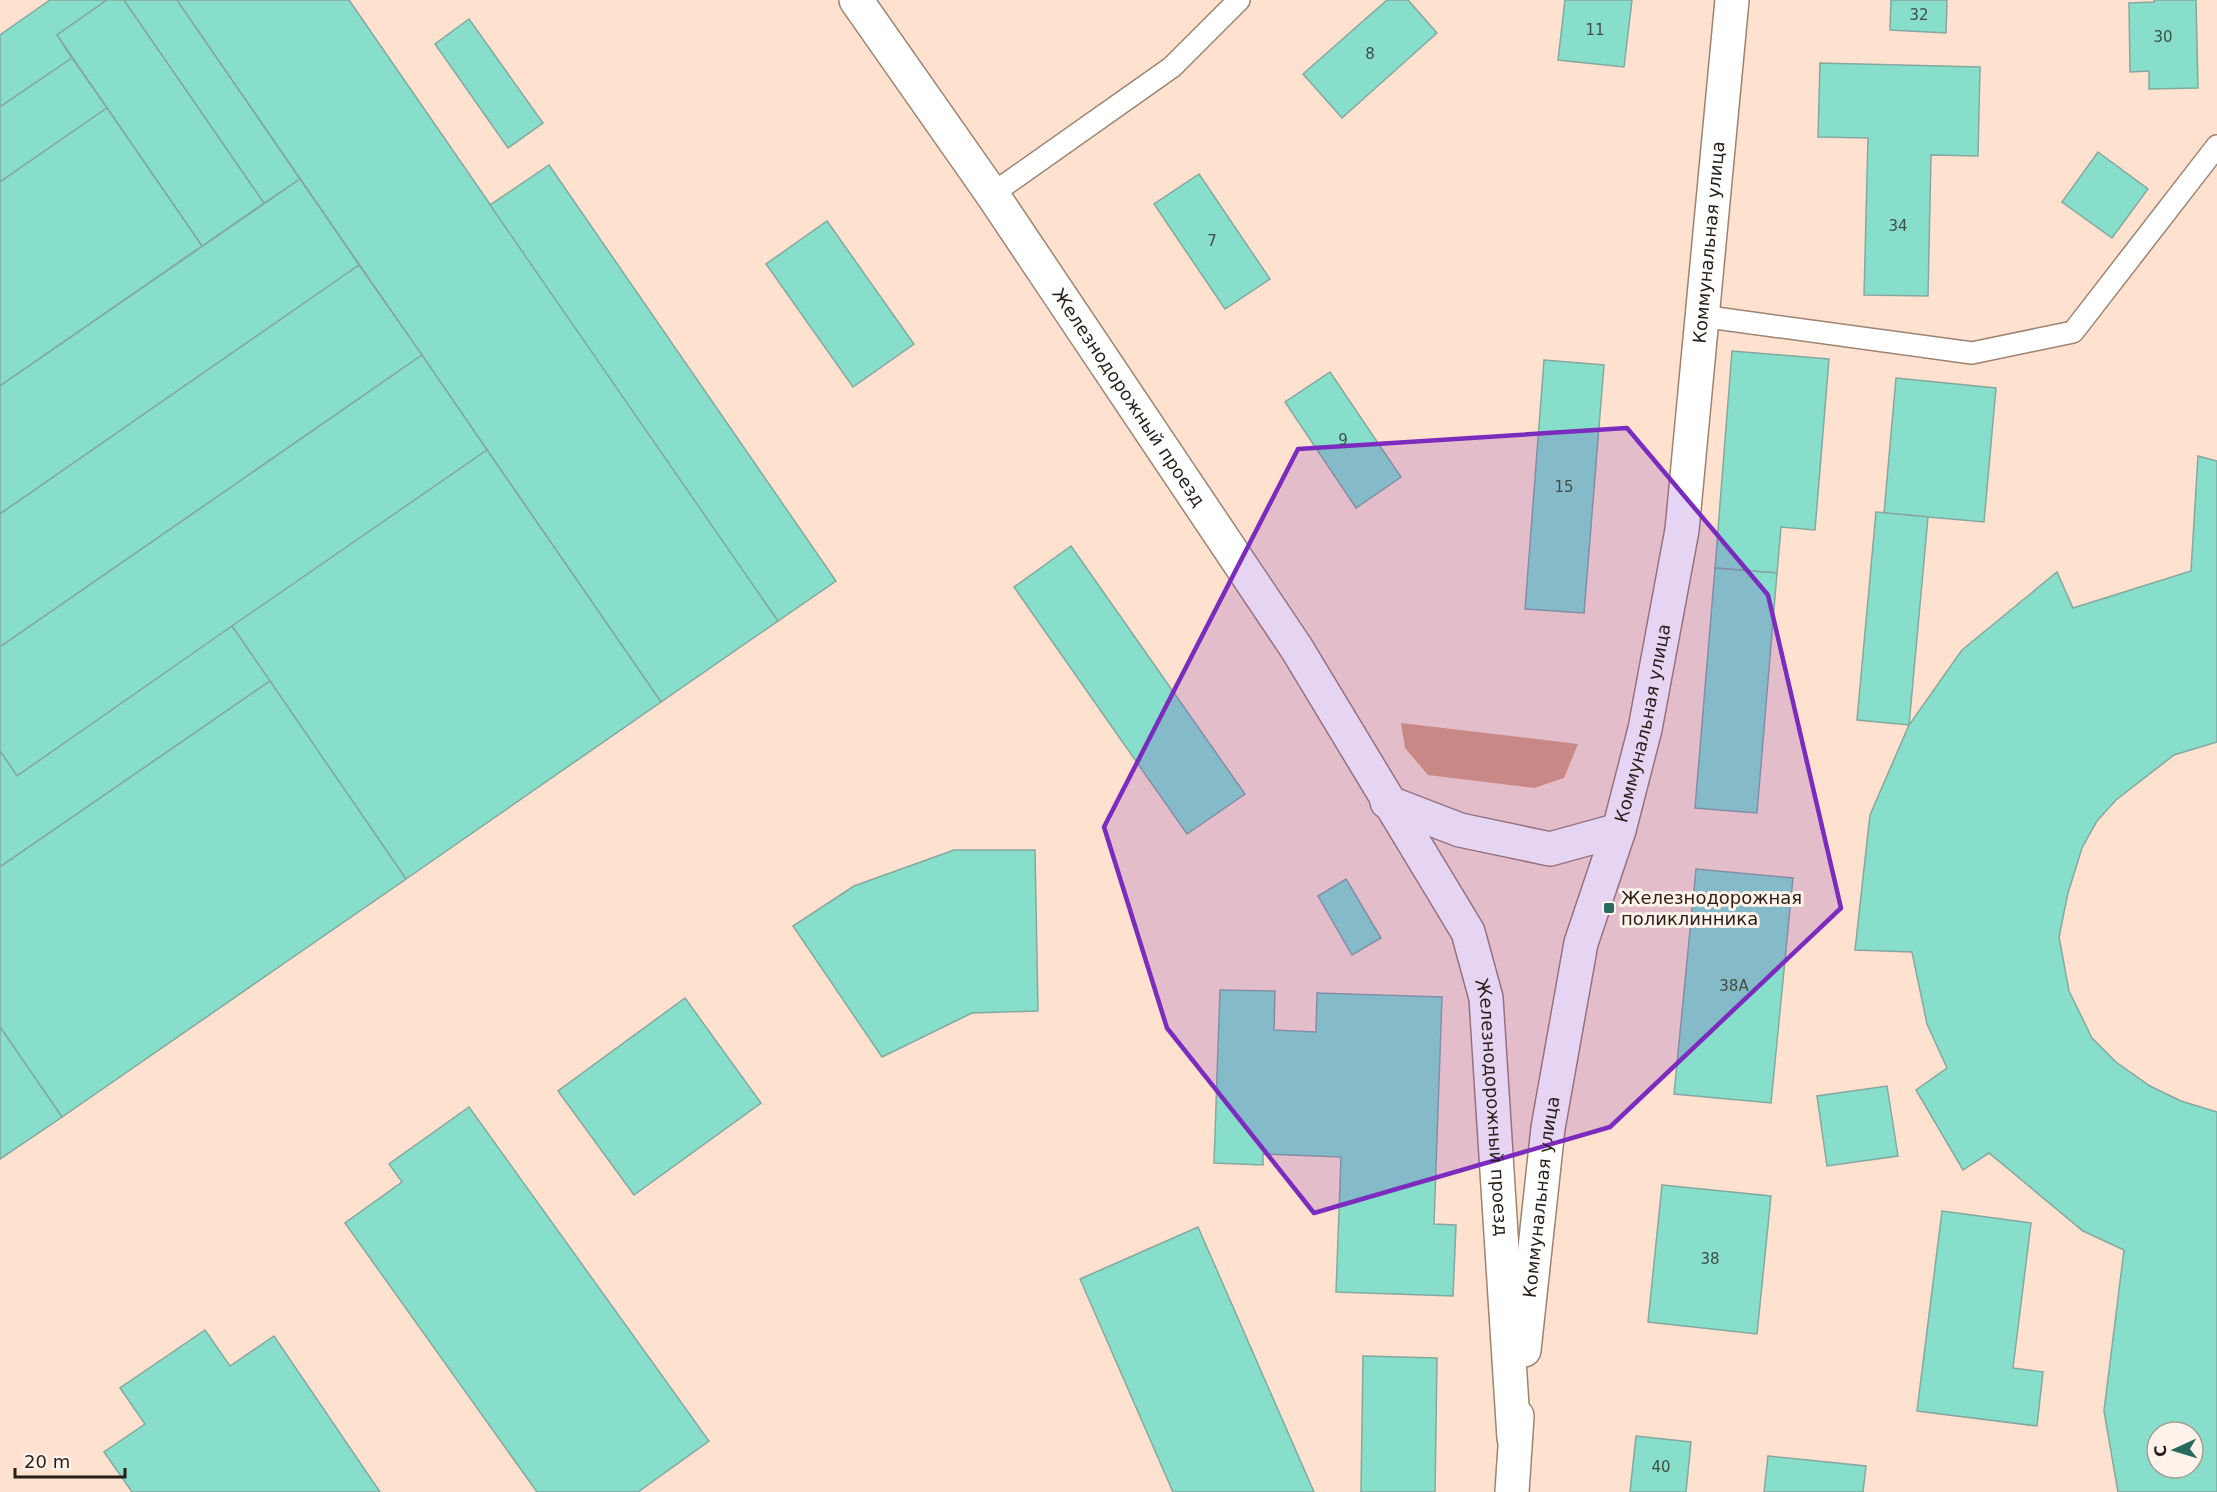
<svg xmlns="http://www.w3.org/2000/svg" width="2217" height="1492" viewBox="0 0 2217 1492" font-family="'DejaVu Sans',sans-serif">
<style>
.forest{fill:#dba078}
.building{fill:#87decb;stroke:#85a8a0;stroke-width:1.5;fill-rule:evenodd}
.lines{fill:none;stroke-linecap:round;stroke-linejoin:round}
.lane-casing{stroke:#9d8372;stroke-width:24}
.street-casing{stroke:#9d8372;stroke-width:36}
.lane{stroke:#fff;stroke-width:21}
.street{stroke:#fff;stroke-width:33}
.marked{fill:#7b2cbf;fill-opacity:0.2;stroke:#7b2cbf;stroke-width:4.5;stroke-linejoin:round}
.poi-dot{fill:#266b5e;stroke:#fef2ea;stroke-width:2}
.labels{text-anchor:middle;stroke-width:6;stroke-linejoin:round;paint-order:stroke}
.number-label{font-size:15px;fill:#404e44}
.street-label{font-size:18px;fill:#281e17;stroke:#fef2ea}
.poi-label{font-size:18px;fill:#281e17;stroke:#fef2ea;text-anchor:start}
</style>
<rect width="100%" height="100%" fill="#fee1ce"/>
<path class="forest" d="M1401,723L1578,744L1564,778L1534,788L1428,775L1405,748Z"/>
<g class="building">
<path d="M50,0H107L57,35L72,58L0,107V35Z"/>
<path d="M107,0H124L264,203L202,246L57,35Z"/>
<path d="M124,0H177L300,179L264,203Z"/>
<path d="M177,0H349L778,621L661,702Z"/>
<path d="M1387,0H1408L1437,33L1342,118L1303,74Z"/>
<path d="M1565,0H1632L1624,67L1558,60Z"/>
<path d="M1891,0H1947L1946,33L1890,30Z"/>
<path d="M2154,0H2196L2198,88L2149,89V71L2130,72L2129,3L2154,2Z"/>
<path d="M469,19L543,123L508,148L435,44Z"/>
<path d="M72,58L107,108L0,182V107Z"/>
<path d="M1820,63L1980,67L1978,156L1931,155L1928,296L1864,295L1868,138L1818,137Z"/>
<path d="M107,108L202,246L0,386V182Z"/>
<path d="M2098,152L2148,189L2112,238L2062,202Z"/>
<path d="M549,165L836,581L778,621L490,205Z"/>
<path d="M1199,174L1270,279L1225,309L1154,204Z"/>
<path d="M300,179L359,265L0,514V386Z"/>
<path d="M827,221L914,344L853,387L766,264Z"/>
<path d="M359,265L422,355L0,647V514Z"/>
<path d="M1732,351L1829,359L1815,530L1781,527L1777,573L1715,568Z"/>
<path d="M422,355L487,450L17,776L0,751V647Z"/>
<path d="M1544,360L1604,365L1584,613L1525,609Z"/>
<path d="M1330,372L1401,477L1356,508L1285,402Z"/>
<path d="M1896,378L1996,388L1984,522L1884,513Z"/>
<path d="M487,450L661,702L406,879L232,626Z"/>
<path d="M2198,456L2217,461V742L2174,755L2116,800L2097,821L2082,848L2068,893L2059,937L2069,991L2092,1038L2116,1062L2150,1086L2181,1101L2217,1112V1492H2118L2104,1411L2124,1250L2083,1231L1989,1153L1963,1170L1916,1090L1947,1068L1927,1024L1912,952L1855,950L1870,815L1909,725L1962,650L2057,572L2073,608L2191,571ZM2157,1432H2193V1468H2157Z"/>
<path d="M1876,512L1928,517L1909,725L1857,720Z"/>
<path d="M1071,546L1245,794L1187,834L1014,587Z"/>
<path d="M1715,568L1777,573L1757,813L1695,808Z"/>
<path d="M232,626L270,681L0,867V751L17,776Z"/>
<path d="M270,681L406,879L62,1117L0,1027V867Z"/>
<path d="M954,850H1035L1038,1011L972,1013L882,1057L793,926L854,886Z"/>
<path d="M1696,869L1793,878L1771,1103L1674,1094Z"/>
<path d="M1346,879L1381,938L1352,955L1318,896Z"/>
<path d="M1220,990L1275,991L1274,1030L1316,1032L1317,993L1442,997L1434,1224L1456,1225L1453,1296L1336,1292L1341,1157L1263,1154V1165L1214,1163Z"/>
<path d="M685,998L761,1103L634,1195L558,1091Z"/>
<path d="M0,1027L62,1117L0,1159Z"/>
<path d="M1887,1086L1898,1156L1827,1166L1817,1096Z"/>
<path d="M469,1107L709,1441L638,1492H537L345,1223L402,1182L389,1164Z"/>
<path d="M1662,1185L1771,1196L1757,1334L1648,1322Z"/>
<path d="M1942,1211L2031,1223L2013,1368L2043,1372L2037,1426L1917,1411Z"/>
<path d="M1198,1227L1314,1492H1173L1080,1279Z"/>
<path d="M205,1330L230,1366L274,1336L380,1492H132L104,1452L145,1424L120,1388Z"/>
<path d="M1363,1356L1437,1358L1435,1492H1361Z"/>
<path d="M1636,1436L1691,1442L1686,1492H1630Z"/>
<path d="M1768,1456L1866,1466L1863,1492H1764Z"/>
</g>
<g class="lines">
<g class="lane-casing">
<g id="lane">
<path d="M992,194L1172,67L1239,0"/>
<path d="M1701,316L1972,353L2073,332L2217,146"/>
</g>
</g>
<g class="street-casing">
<g id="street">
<path id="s1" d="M856,0L992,194L1297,649L1468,932L1486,998L1514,1438"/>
<path d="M1387,802L1460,830L1550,849L1619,830"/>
<path id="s2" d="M1524,1350L1548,1128L1581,943L1619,830L1645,729L1682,530L1732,0"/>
<path d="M1512,1492L1517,1416"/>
</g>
</g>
<use href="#lane" class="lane"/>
<use href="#street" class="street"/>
</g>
<path class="marked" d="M1627,428L1768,595L1841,908L1610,1127L1314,1213L1167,1028L1104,827L1298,449Z"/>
<rect class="poi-dot" x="1603" y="902" width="12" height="12" rx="3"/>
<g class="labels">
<g class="number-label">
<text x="1919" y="20">32</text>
<text x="1595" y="35">11</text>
<text x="2163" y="42">30</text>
<text x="1370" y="59">8</text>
<text x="1898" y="231">34</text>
<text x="1212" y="246">7</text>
<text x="1343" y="445">9</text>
<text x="1564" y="492">15</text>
<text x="1734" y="991">38А</text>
<text x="1710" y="1264">38</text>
<text x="1661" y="1472">40</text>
</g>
<g class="street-label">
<text dy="6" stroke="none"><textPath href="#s2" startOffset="1126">Коммунальная улица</textPath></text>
<text dy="6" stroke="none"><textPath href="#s1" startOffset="482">Железнодорожный проезд</textPath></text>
<text dy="6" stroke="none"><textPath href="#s2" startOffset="640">Коммунальная улица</textPath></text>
<text dy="6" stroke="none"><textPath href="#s1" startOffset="1293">Железнодорожный проезд</textPath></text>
<text dy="6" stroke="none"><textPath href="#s2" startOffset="154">Коммунальная улица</textPath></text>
</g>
<g class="poi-label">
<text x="1621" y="904">Железнодорожная<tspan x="1621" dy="21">поликлинника</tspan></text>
</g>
</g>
<g transform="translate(2175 1450) rotate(266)"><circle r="28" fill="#fef2ea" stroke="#a89d96" stroke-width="1.5"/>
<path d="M0-4.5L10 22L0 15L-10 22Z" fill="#266b5e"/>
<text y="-9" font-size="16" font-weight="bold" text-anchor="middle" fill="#281e17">С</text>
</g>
<path d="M15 1468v9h110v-9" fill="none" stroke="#281e17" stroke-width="3"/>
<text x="24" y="1468" font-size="18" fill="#281e17" stroke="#fef2ea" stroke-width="4.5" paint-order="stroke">20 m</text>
</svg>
